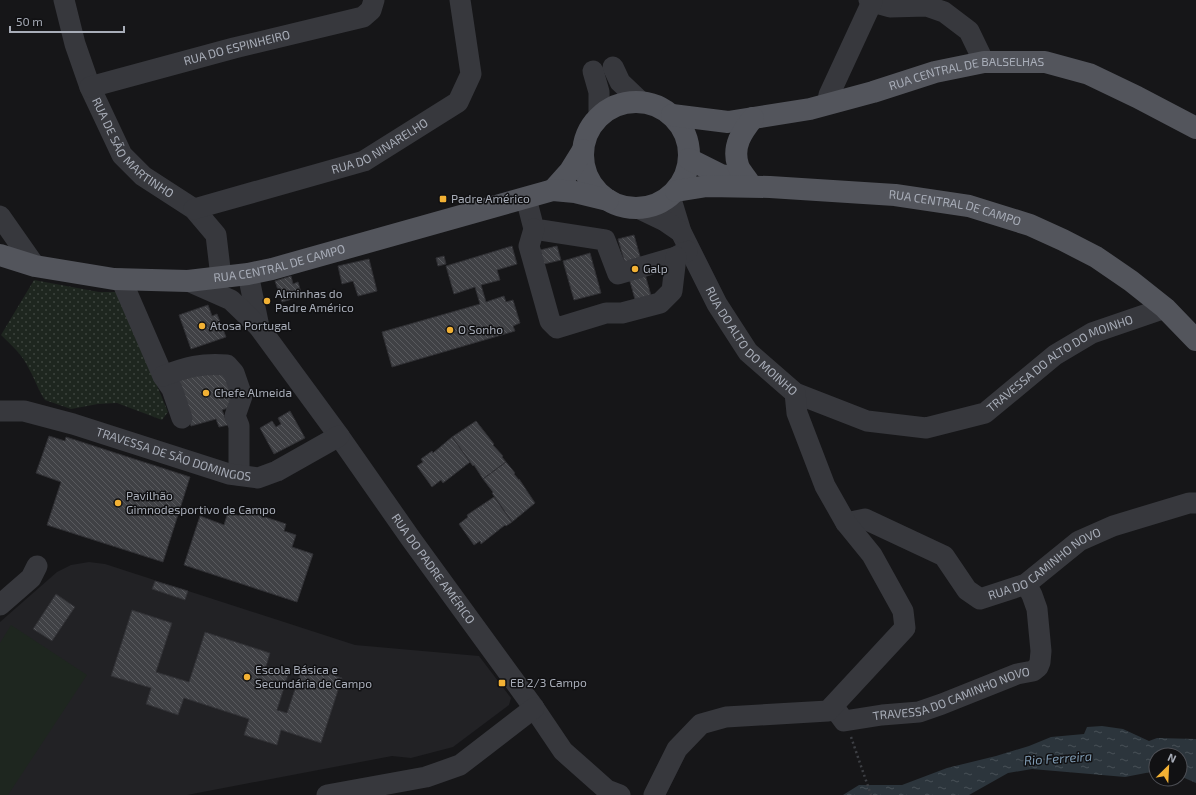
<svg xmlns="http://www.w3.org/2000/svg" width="1196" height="795" viewBox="0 0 1196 795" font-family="'Exo 2',sans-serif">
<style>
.built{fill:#222225}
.grass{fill:url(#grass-dots)}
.garden{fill:#1e261f}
.water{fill:url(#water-ripples)}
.building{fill:url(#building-back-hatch);stroke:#303034}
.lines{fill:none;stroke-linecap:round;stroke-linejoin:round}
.path{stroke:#3d3f44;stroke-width:2.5;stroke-dasharray:2 3;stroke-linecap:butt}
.minor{stroke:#37383d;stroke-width:21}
.major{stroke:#53555c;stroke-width:22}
.poi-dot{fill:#f2b134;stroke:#111113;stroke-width:1.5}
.labels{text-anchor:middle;stroke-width:3;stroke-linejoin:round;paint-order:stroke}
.street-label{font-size:12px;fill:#a8adb8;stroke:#111113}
.poi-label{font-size:12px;fill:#a8adb8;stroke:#111113;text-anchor:start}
.water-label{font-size:13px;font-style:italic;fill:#7f9bb3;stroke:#111113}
</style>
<defs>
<pattern id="grass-dots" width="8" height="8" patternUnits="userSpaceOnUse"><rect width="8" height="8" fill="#1e261f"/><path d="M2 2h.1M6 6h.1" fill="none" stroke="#3c433d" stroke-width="1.8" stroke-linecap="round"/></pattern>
<pattern id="water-ripples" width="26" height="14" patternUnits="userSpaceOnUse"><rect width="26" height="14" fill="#2c353c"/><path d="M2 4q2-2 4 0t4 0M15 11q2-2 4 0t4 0" fill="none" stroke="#485056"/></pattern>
<pattern id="building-back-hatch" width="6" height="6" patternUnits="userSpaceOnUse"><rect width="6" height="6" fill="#404145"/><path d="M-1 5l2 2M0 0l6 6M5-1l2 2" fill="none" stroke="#595a5e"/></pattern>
</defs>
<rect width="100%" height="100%" fill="#161618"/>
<path class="built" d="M89,562L105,564L355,645L479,656L511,698L509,705L453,747L411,758L392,756L187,795H0V622L57,572L71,565Z"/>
<path class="grass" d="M34,280L99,292H118L168,412L162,420L117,403L98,404L71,409L45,400C38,390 35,379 29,369C23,355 11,345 1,335Z"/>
<path class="garden" d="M11,625L87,675L8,795H0V643Z"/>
<path class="water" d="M1102,726L1123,729L1149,741L1157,738L1196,739V783L1180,776V755H1156V771L1125,777L1032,769L1008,773L969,795H843L859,785H902L947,768L996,756L1029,746L1051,737L1084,734L1087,727Z"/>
<g class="building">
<path d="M634,235L652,299L636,303L618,239Z"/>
<path d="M512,246L517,264L497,270L500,280L481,285L486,302L504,296L506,302L513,300L520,323L513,326L515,331L392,367L382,332L480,304L475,287L454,294L446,266Z"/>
<path d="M557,246L561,260L540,265L536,251Z"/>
<path d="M590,253L601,293L574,300L563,261Z"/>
<path d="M444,256L446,264L438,266L436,258Z"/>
<path d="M369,259L377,291L358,296L353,281L342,284L338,266Z"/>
<path d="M291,276L293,284L298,282L302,296L282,302L275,281Z"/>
<path d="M208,305L212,316L217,314L226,337L191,349L179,315Z"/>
<path d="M225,367L237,405L222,410L228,425L219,427L216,419L191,426L175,381Z"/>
<path d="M290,411L305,438L274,454L260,428L272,421L276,427L281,424L278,418Z"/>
<path d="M476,421L494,444L493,445L503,456L502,457L506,462L483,479L474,465L473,466L452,437Z"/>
<path d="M49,436L65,441L66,437L190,477L163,562L47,525L61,482L36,473Z"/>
<path d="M452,437L470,462L443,483L441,480L432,487L417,466L423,462L421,459L432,451L433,453Z"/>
<path d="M506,462L515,473L514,474L519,480V479L535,503L512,522L492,493L493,492L483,479Z"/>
<path d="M494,497L512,522L506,526L505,525L481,544L480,541L474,545L459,524L468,517L467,515Z"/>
<path d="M241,509L286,524L284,531L296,535L292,547L313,554L297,602L184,565L200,516L224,525L228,512L239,516Z"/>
<path d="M155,581L188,591L185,600L152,589Z"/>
<path d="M56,594L75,607L52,641L33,629Z"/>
<path d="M132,610L172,623L156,672L189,682L205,632L270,653L266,667L288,675L277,710L287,713L303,665L342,678L321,743L281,730L277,745L244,735L249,719L184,698L178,715L146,704L151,688L111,676Z"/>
</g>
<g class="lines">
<path class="path" d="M851,737L871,795"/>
<g class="minor">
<path id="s1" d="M64,0L75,44L90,87L122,155L143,176L194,209L216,235L221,277"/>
<path d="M869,0L872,2L890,7L927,6L944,12L969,31L984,62"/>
<path d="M613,67L620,82L641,102"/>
<path d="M593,71L599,92V117"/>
<path id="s2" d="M90,87L234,48L363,17L371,10L374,0"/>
<path d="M827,104L829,95L872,2"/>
<path id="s3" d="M670,196L681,232L717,304L748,352L795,393L867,421L926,428L985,413L1055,355L1092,333L1165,308"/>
<path d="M526,198L534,229L605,240L618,274L676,257L687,251"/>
<path d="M638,208L665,221L681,232"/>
<path id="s4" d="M194,209L364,161L458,102L471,74L460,0"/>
<path d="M0,216L35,266"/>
<path d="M534,229L529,246L550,321L557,328L606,313H622L660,303L672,291L676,257"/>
<path d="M248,274L259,327"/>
<path d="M121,279L163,376L172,389L182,418"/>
<path id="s5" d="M188,281L231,300L259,327L339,436L411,539L534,708L563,751L607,790L620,795"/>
<path d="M163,376C187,367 201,363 227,365L234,373L242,396L235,416L239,426V475"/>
<path id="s6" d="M0,411H24L73,424L229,474L258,478L277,471L339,436"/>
<path id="s7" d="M846,523L865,519L944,556L967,590L980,599L1026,584L1079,541L1113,526L1189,503H1196"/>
<path d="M0,605L31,578L37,566"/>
<path id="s8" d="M833,706L844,721L882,715L919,712L942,704L1017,674L1033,671L1038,667L1040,662L1041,651L1037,609L1032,595L1026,584"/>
<path d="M327,795L426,777L460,765L534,708"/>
<path d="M654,795L677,749L701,724L726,717L828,711L905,628L903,611L872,555L846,523L825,486L797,413L795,393"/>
</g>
<g class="major">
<circle cx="636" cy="155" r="53"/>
<path id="s9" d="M672,115L728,122L810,109L873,92L935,72L984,62H1045L1089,74L1137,97L1196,128"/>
<path d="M689,159L721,175L740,179"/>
<path d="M748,181C745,176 739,170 738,165C732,146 742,132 753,118"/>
<path d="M553,190L570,171L583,150"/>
<path id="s10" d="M676,191L707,186L770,187L895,195L969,206L1030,225L1063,240L1096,257L1131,281L1165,308L1196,340"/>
<path id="s11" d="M0,255L35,266L114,279L188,281L248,274L272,269L553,190L575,192L608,200"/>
</g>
</g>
<g class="poi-dot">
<rect x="439" y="195" width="8" height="8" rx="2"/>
<circle cx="635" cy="269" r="4"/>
<circle cx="267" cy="301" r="4"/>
<circle cx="202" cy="326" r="4"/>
<circle cx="450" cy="330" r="4"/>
<circle cx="206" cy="393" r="4"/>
<circle cx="118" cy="503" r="4"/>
<circle cx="247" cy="677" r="4"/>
<rect x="498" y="679" width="8" height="8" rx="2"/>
</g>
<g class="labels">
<g class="street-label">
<text dy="4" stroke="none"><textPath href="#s2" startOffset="152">RUA DO ESPINHEIRO</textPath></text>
<text dy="4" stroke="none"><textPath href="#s9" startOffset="301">RUA CENTRAL DE BALSELHAS</textPath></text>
<text dy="4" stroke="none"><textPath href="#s1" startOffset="167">RUA DE SÃO MARTINHO</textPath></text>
<text dy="4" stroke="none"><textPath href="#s4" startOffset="197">RUA DO NINARELHO</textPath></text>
<text dy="4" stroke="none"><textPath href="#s10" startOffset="281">RUA CENTRAL DE CAMPO</textPath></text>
<text dy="4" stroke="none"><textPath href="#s11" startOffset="284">RUA CENTRAL DE CAMPO</textPath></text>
<text dy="4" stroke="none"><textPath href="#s3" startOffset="169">RUA DO ALTO DO MOINHO</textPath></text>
<text dy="4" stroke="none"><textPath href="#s3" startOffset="526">TRAVESSA DO ALTO DO MOINHO</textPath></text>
<text dy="4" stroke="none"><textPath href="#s6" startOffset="180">TRAVESSA DE SÃO DOMINGOS</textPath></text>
<text dy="4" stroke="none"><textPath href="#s7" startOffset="238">RUA DO CAMINHO NOVO</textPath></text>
<text dy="4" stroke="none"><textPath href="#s5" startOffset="384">RUA DO PADRE AMÉRICO</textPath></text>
<text dy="4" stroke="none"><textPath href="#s8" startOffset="130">TRAVESSA DO CAMINHO NOVO</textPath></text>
</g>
<g class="poi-label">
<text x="451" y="203">Padre Américo</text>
<text x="643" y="273">Galp</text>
<text x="275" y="298">Alminhas do<tspan x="275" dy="14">Padre Américo</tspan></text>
<text x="210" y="330">Atosa Portugal</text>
<text x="458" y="334">O Sonho</text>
<text x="214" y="397">Chefe Almeida</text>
<text x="126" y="500">Pavilhão<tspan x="126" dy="14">Gimnodesportivo de Campo</tspan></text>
<text x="255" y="674">Escola Básica e<tspan x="255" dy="14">Secundária de Campo</tspan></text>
<text x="510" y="687">EB 2/3 Campo</text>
</g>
<g class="water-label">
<text transform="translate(1058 758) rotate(-4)" y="5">Rio Ferreira</text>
</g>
</g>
<g transform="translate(1168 767) rotate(24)"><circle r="19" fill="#111113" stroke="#4d4f55"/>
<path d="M0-3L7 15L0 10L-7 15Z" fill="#f2b134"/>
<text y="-6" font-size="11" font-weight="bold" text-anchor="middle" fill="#a8adb8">N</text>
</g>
<path d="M10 26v6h114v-6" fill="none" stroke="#a8adb8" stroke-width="2"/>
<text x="16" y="26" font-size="12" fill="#a8adb8" stroke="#111113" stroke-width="3" paint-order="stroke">50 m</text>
</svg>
